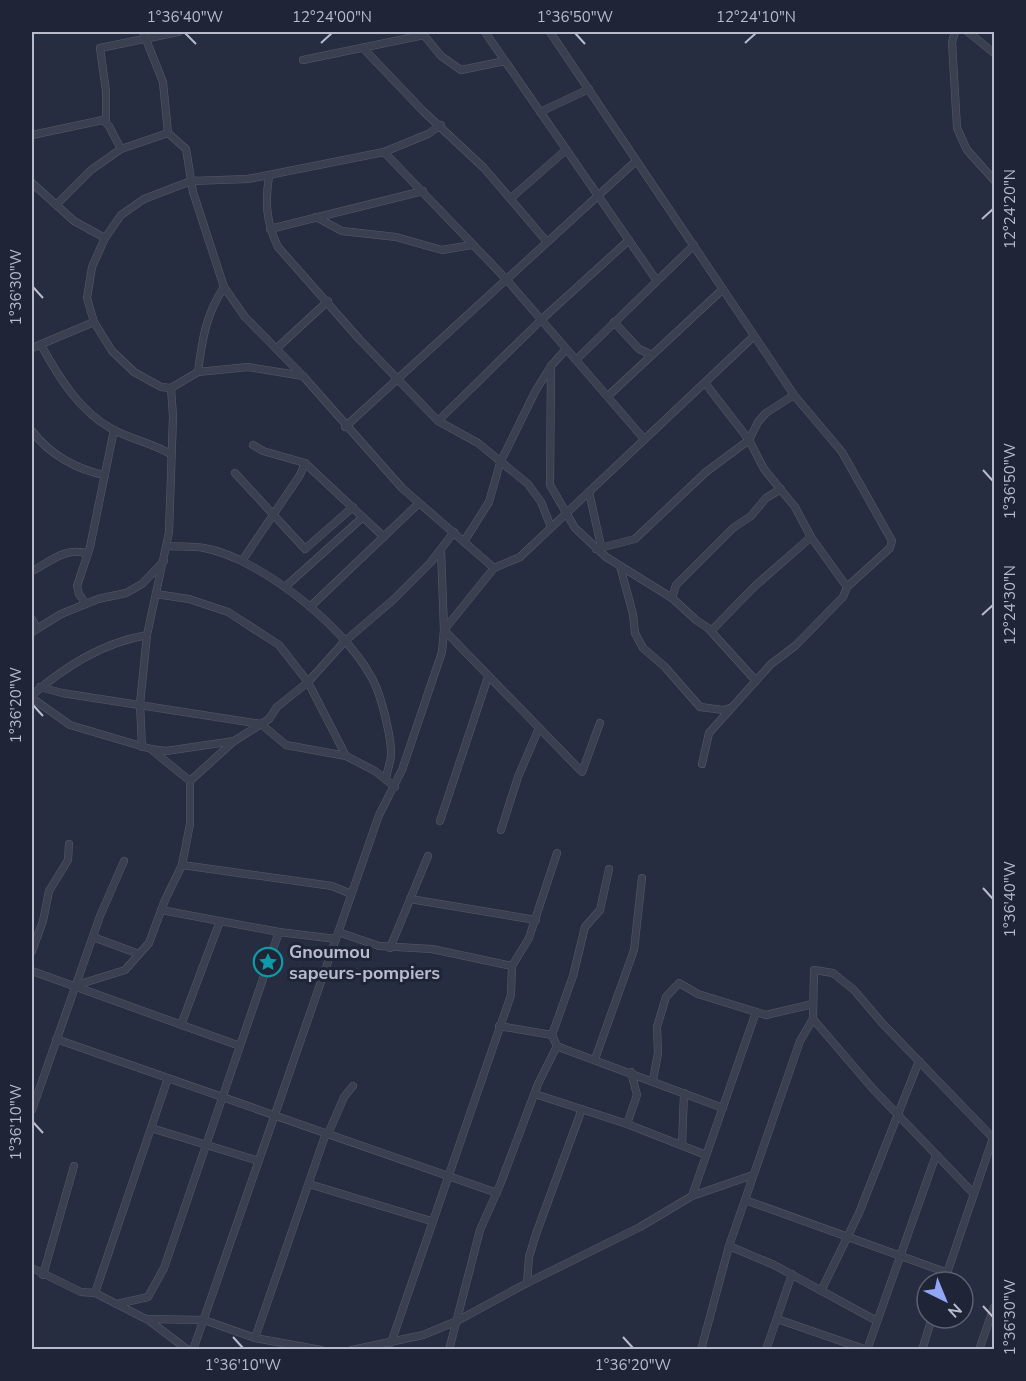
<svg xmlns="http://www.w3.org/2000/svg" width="1026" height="1381" viewBox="0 0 1026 1381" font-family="'Nunito Sans',sans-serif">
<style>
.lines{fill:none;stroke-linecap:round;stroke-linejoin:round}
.street-casing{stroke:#555b6b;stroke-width:8}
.street{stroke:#3b4050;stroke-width:7}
.ticks{fill:none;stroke:#b7bbcb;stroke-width:2}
.labels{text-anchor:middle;stroke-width:6;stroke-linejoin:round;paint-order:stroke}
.poi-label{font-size:18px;font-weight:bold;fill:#b7bbcb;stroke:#1f2536;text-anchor:start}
.neatline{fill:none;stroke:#b7bbcb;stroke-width:2}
.ticks-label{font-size:15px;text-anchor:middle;fill:#b7bbcb}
</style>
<rect width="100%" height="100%" fill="#272d41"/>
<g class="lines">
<g class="street-casing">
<g id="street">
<path d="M143,32L163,82L168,133L186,149L193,192L224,287L245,317L303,376L402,488L494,568"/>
<path d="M485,32L657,281"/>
<path d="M550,32L794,395"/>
<path d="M955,32L952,42L957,128L967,150L994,180"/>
<path d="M968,32L994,53"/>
<path d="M423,34L441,56L461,70L505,61"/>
<path d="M363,48L423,111L484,168L547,242"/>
<path d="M303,60L424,35"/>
<path d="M540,112L589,89"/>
<path d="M106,122V91L100,48L178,32"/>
<path d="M32,135L103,120L109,126L121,149"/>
<path d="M384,152L507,280L644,439"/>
<path d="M269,176C265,202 266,222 278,247L360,340L438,421L478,443L528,484L541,502L551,527"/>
<path d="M32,183L74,221L105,238"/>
<path d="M511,198L566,150"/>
<path d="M56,205L91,170L121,149L168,133"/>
<path d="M316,217L342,231L396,237L442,250L472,245"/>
<path d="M270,229L423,191"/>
<path d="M224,287C206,314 202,340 198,372L171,388L161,387L134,372L112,351L94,322L87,298L92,267L105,238L121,215L144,199L191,181L248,179L384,152L428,134L441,125"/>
<path d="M614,322L639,349L652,355"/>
<path d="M41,345C58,376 79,411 112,429C132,440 153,443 172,455"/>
<path d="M32,348L94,322"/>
<path d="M277,348L328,301"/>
<path d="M576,360L694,245"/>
<path d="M551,366L550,485L575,528L606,557L672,598L696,620L708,628L756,681"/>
<path d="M198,372L248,367L303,376"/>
<path d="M608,396L723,289"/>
<path d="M438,421L541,320L629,240"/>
<path d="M345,427L636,161"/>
<path d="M32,431C49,454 77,470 105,475"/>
<path d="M253,445L263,451L305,463L384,537"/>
<path d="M235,473L305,549L353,507"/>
<path d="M589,492L601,546"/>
<path d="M465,540L489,502L500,463L536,390L551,366L566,349"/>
<path d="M168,546C180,547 192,546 204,548C262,558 356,635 377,689C383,705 392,740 391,756C390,764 387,771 386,779"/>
<path d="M596,549L635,539L706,472L749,440L758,422L766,413L794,395L842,452L892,541L890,548L847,587"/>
<path d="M441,550L444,630L582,772L600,723"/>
<path d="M242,561L300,475L305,463"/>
<path d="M620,566L633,614L635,633L643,648L665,667L700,707L723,710L730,708"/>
<path d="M32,571C50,562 66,546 88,554"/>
<path d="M285,587L363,517"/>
<path d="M156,594L189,599L228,612L279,645L308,682L346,756L375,771L395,787"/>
<path d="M672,598L676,585L733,528L751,516L766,498L781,489"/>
<path d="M86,604L79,594L77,586L90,547L114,430"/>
<path d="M310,607L418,504"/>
<path d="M32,619L37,629"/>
<path d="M711,631L755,586L811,537"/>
<path d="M32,632L61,614L98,599L126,593L142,584L164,561"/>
<path d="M40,687L62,693L261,724L286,745L346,756"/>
<path d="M32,695C66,666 102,643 147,635L169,532L173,416L171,388"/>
<path d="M32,698L70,725L151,749L166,751L234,741"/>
<path d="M142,747L140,704L147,635"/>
<path d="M152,750L190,781"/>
<path d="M702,764L709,733L771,664L795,646L843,597L847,587L811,537L795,507L764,469L749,440L705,383"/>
<path d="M440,821L488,677"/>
<path d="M501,830L518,777L539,728"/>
<path d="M182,865L332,886L351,894"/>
<path d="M410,899L536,920"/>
<path d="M161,910L279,932L336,939"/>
<path d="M338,932L379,946L432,949L512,966"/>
<path d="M93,937L139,954"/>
<path d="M390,948L428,856"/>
<path d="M32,951L43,921L49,891L68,860L69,844"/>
<path d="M32,971L240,1046"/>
<path d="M77,985L125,970L149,943L165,900L182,865L190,824V781L234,741L269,719L277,707L308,682L344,642L393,600L431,562L454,532"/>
<path d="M813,1019L873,1089L974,1194"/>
<path d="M181,1025L220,921"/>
<path d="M499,1026L552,1035L557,1046L564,1049L723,1108"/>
<path d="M552,1035L573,976L585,927L600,910L609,869"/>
<path d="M56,1039L497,1193"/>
<path d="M595,1059L634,950L642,878"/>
<path d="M653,1080L658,1053L657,1027L666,997L679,983L698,994L766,1015L813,1004"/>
<path d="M535,1094L627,1124L706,1155"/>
<path d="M32,1110L100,916L124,861"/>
<path d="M627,1124L637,1095L631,1072"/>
<path d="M151,1128L259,1161"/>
<path d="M328,1134L344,1097L353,1086"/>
<path d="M682,1145L684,1093"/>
<path d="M309,1184L431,1221"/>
<path d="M692,1196L756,1012"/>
<path d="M745,1200L948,1273"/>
<path d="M729,1246L774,1265L877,1321"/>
<path d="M32,1268L81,1292L95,1293L146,1319L204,1320L255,1338L321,1350"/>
<path d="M43,1275L74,1166"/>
<path d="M944,1282L993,1138"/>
<path d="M527,1283L529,1257L536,1234L582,1109"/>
<path d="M821,1291L859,1213L919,1061"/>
<path d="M95,1293L168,1078"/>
<path d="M117,1304L148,1297L164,1268L279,932"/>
<path d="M147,1319L188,1350"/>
<path d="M777,1319L867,1350"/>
<path d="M255,1338L326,1133"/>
<path d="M391,1343L511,995L512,966L529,938L557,853"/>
<path d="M193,1350L379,815L402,770L442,652L444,630L494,568L520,557L754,336"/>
<path d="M352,1350L423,1335L457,1321L527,1283L640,1227L692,1196L753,1175"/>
<path d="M449,1350L480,1230L500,1185L538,1084L557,1046"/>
<path d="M701,1350L729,1246L800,1041L813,1019L814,970L833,973L854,990L883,1024L994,1139"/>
<path d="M766,1350L792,1274"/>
<path d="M867,1350L936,1155"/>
<path d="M922,1350L932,1318"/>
<path d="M979,1350L994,1307"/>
</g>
</g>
<use href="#street" class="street"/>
</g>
<path class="ticks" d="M185,33L196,44M575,33L585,44M321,43L332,33M745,43L756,33M982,219L993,209M33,287L43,298M983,470L993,481M982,615L993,605M33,705L43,716M983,888L993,899M33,1122L43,1133M983,1306L993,1317M233,1337L243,1348M623,1337L633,1348"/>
<defs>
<g id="sight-ring" transform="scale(1.5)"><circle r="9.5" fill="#1f2536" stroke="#0f9aa8" stroke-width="1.5"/><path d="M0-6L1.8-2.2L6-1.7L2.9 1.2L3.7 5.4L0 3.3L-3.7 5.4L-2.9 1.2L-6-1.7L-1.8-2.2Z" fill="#0f9aa8"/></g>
</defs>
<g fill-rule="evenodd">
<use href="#sight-ring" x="268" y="962"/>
</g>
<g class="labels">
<g class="poi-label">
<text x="289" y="958">Gnoumou<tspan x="289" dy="21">sapeurs-pompiers</tspan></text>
</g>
</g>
<rect width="1026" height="1381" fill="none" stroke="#1f2536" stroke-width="66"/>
<g transform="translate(945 1300) rotate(137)"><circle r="28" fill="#1f2536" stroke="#5c6172" stroke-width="1.5"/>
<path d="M0-4.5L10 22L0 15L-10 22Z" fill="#91a6f6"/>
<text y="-9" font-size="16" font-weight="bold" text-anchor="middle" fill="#b7bbcb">N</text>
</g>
<rect x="33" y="33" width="960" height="1315" class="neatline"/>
<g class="ticks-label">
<text x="185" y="22">1°36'40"W</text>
<text x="332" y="22">12°24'00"N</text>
<text x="575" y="22">1°36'50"W</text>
<text x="756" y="22">12°24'10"N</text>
<text transform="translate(1010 209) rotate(-90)" y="5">12°24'20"N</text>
<text transform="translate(16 287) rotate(-90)" y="5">1°36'30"W</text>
<text transform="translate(1010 481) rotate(-90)" y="5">1°36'50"W</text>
<text transform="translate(1010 605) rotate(-90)" y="5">12°24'30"N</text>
<text transform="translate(16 705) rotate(-90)" y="5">1°36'20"W</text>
<text transform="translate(1010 899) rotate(-90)" y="5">1°36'40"W</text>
<text transform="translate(16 1122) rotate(-90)" y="5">1°36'10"W</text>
<text transform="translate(1010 1317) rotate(-90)" y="5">1°36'30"W</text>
<text x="243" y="1370">1°36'10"W</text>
<text x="633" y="1370">1°36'20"W</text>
</g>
</svg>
